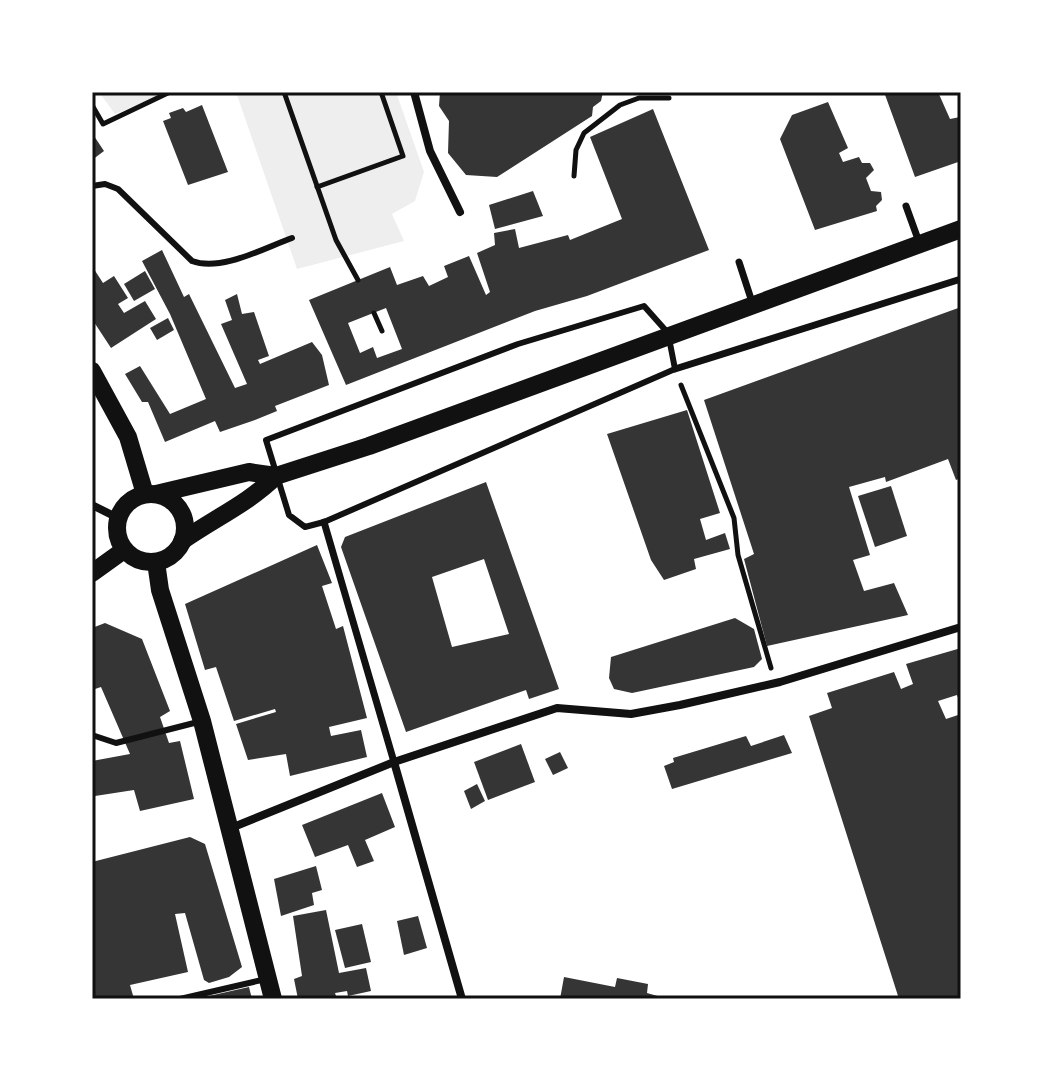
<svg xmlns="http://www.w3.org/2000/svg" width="1053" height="1091" viewBox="0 0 1053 1091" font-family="'Playfair Display',serif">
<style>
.green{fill:#eee}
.building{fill:#353535;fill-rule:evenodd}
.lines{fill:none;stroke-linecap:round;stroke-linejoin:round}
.path{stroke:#111;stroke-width:5}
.service{stroke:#111;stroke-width:6}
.pedestrian{stroke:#111;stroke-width:7}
.minor{stroke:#111;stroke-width:8}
.primary{stroke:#111;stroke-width:18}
.neatline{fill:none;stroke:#111;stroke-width:3}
</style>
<rect width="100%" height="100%" fill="#fff"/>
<g class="green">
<path d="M99,92H168L115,114Z"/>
<path d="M236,92H396L424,172L415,201L392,214L404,241L297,269Z"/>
</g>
<g class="building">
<path d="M440,92H603L601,101L593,107L592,116L497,177L466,175L448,153L449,121L439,106Z"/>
<path d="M884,92H938L950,119L960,117L961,122V161L915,177Z"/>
<path d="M828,102L848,148L839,153L843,162L859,157L862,163H870L874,170L866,178L871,191L881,192L882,200L876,206L877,211L815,230L780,139L792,115Z"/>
<path d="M202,105L228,172L188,185L163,121L171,118L169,113L183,108L186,112Z"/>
<path d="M653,109L709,250L587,296L535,311L346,385L309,300L390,267L397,285L423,276L429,286L448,277L444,266L469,256L486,295L490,292L477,253L495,245L494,233L515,229L519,248L568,235L570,240L622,219L590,137ZM386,308L402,349L377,358L373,347L360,353L348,323Z"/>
<path d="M92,133L104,151L92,160Z"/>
<path d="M533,191L543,216L495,229L489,205Z"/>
<path d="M162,250L184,297L189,294L235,388L247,384L221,324L232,320L225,300L237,294L242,314L254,312L269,356L258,360L260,364L312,342L322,355L329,385L275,406L277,411L255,420L220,432L215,421L165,442L148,402H142L125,374L140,366L170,414L206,399L170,314L142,261Z"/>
<path d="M92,266L103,283L114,276L128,298L118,304L124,313L145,301L156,319L111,348L92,319Z"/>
<path d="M145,271L155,289L134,301L124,284Z"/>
<path d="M961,307V478L956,480L948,459L886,482L885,477L849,487L870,555L853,560L864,591L894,583L908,615L767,646L744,559L754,554L704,400Z"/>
<path d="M168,318L174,330L157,340L150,328Z"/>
<path d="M687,410L720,513L700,519L706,540L725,533L730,549L694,559L696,569L664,580L651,560L607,434Z"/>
<path d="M486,482L559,689L529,699L526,690L406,732L341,547L345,537ZM484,559L509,634L452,647L432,577Z"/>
<path d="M891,486L907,536L875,547L858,496Z"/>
<path d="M317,545L332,583L322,586L336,629L343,626L367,718L329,727L331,736L361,730L367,757L290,776L286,754L248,760L236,724L276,712L275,709L234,721L216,667L205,670L185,604Z"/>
<path d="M735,618L754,629L762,659L754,667L632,693L614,689L609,678L611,657Z"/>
<path d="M105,623L142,639L170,711L160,717L169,743L180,741L194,799L140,811L134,790L95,796L92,761L130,754L101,687L92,690V628Z"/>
<path d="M961,648V706L957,695L938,701L946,719L961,714V999H899L809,716L832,708L827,693L894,672L901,689L913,684L906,664Z"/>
<path d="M784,735L792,753L672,789L664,766L674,762L673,758L746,736L751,746Z"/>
<path d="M521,744L535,782L488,800L474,762Z"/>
<path d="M560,752L568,768L553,775L545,759Z"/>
<path d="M477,784L485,801L471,809L464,791Z"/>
<path d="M382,793L395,827L365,840L374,861L357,867L348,845L315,857L302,825Z"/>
<path d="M190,837L205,844L242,967L229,977L209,983L204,980L185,913L175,914L188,972L130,985L134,999H92V862Z"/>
<path d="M316,866L322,890L312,893L314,905L281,916L274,879Z"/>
<path d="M326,910L339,973L366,968L371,991L348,996L347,991L335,993L337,999H298L294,979L302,976L293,916Z"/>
<path d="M418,916L427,948L404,955L397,921Z"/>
<path d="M362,924L371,962L345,968L335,930Z"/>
<path d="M564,977L615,987L617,978L648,984L647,993L668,999H560Z"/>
<path d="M249,987L252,999H200V998Z"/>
</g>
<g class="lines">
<g class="path">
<path d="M284,92L336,240L358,280"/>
<path d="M92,105L103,124L170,92"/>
<path d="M574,176L576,150L584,133L620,105L639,98H669"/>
<path d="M317,187L403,156L381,92"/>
<path d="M374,313L382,331"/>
<path d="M681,385L734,518L738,555L771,668"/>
</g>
<g class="service">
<path d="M92,186L105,184L118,189L192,261C221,272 264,248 292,238"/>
<path d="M644,306L668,333L675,369L324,522L305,527L289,515L266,440L518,344Z"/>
<path d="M92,735L116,743L198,722"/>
<path d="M180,999L266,979"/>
</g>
<g class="pedestrian">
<path d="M906,206L919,242"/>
<path d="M739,262L753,305"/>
<path d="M675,369L961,279"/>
<path d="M324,522L394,762"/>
</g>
<g class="minor">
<path d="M414,92L430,151L460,212"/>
<path d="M92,505L118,518"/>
<path d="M394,762L462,999"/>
<path d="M231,828L394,762L557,708L631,714L680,705L780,682L961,627"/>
</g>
<g class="primary">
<path d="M92,371L128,437L145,494"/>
<circle cx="151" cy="528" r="34"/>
<path d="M156,494L249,472L276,476L369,446L961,229"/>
<path d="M182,541C213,519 249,503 276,476"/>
<path d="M156,562L160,590L202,721L273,999"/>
<path d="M92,573L124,550"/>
</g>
</g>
<rect width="1053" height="1091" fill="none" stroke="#ffffff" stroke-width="188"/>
<rect x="94" y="94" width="865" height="903" class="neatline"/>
</svg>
